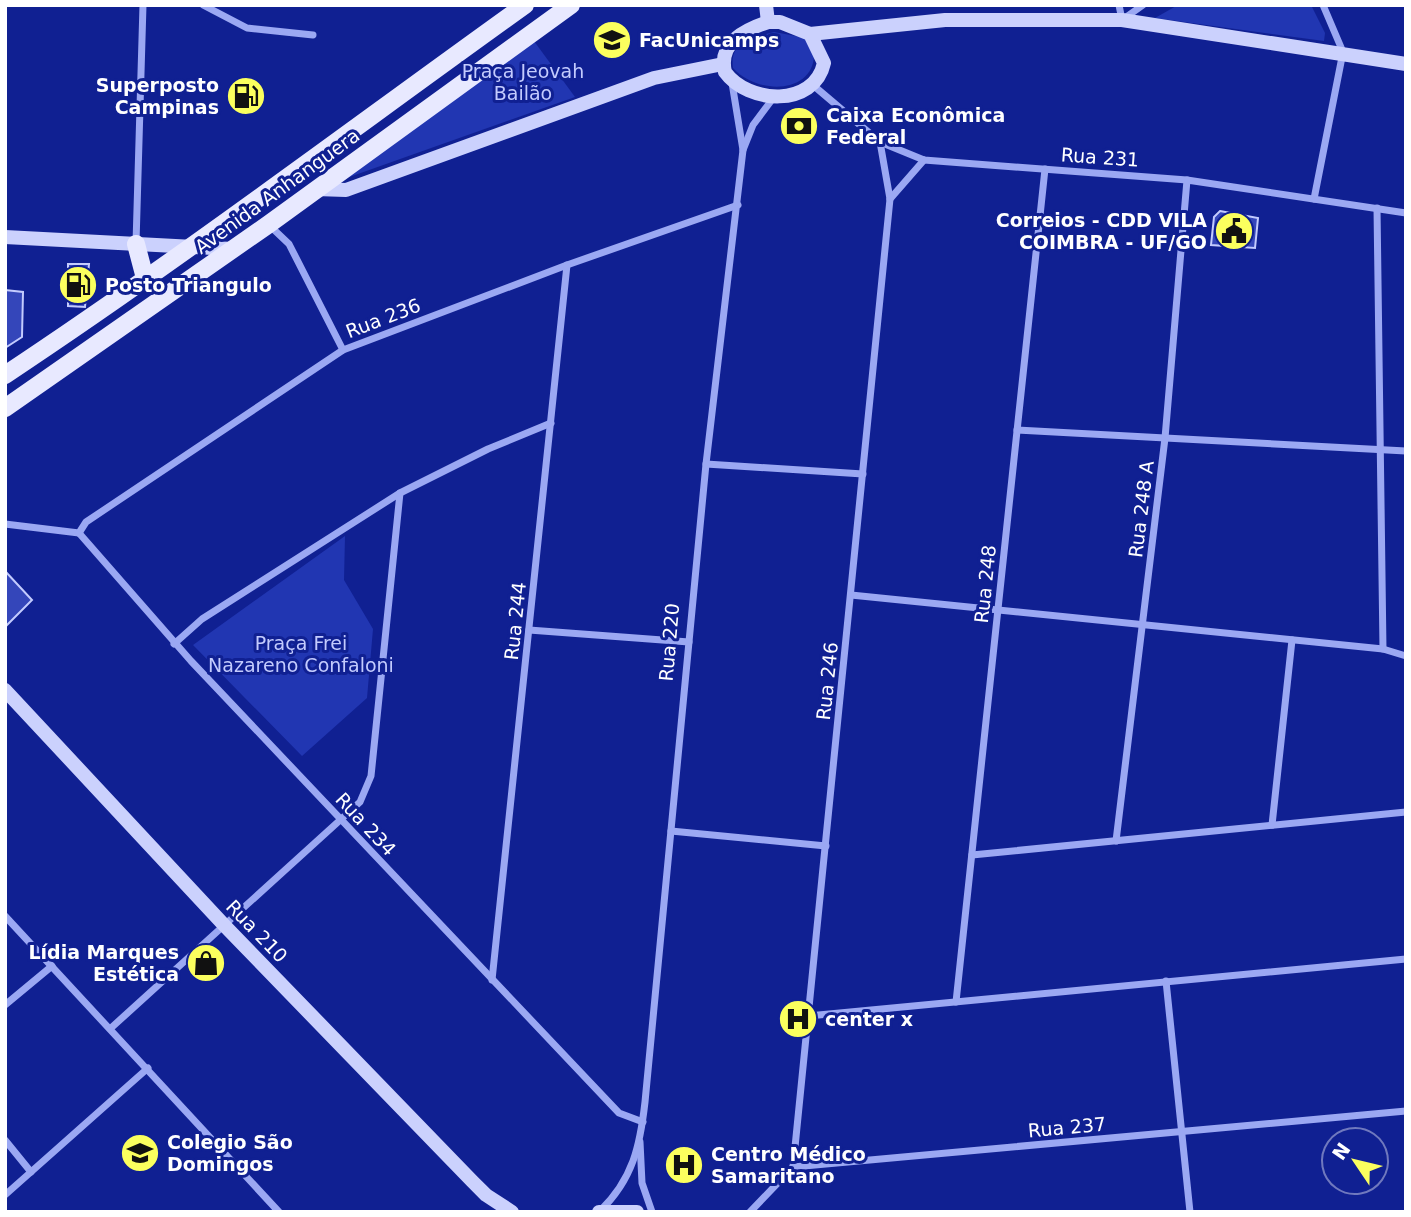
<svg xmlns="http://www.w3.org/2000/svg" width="1411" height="1217" viewBox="0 0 1411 1217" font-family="'DejaVu Sans',sans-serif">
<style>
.green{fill:#2136b2}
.building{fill:#3446ba;stroke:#c3cbfe;stroke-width:2}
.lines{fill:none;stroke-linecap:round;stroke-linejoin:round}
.street{stroke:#9ba8f3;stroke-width:7}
.secondary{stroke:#cbd1fd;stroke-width:14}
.primary{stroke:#e8e9ff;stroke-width:18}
.labels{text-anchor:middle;stroke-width:6;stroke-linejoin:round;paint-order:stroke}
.poi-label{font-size:19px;font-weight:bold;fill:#fff;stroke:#102092;text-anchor:start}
.park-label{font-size:19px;fill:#c3cbfe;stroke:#102092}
.street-label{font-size:19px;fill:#fff;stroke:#102092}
</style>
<rect width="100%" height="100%" fill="#102092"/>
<g class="green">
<path d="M1178,5H1311L1325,33L1324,41L1155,18Z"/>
<path d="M774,32L801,37L813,44C823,93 760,98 733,68C729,41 753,37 774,32Z"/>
<path d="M531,37L575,97L341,180Z"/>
<path d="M345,536L344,580L373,629L367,698L302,756L193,645Z"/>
</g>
<g class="building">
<path d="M1220,211L1258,218L1255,248L1211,245L1214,217Z"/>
<path d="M68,264H89L85,307L68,306Z"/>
<path d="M5,290L23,292L22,337L5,348Z"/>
<path d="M5,571L32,600L5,627Z"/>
</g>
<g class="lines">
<g class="street">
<path d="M203,5L247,28L313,35"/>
<path d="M1119,5L1122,20L1143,5"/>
<path d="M814,86L880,142L924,160L1187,180L1406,213"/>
<path d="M743,150L753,125L774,97"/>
<path d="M890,199L924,160"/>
<path d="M1314,199L1343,52L1323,5"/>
<path d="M1377,208L1383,649"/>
<path d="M269,225L289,244L343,350"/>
<path d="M136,243L143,5"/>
<path d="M1017,430L1406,451"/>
<path d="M706,464L863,474"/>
<path d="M5,524L79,533"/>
<path d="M79,533L191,661L619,1113L643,1122"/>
<path d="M79,533L86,522L343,350L567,265L738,205"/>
<path d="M851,595L1383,649L1406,656"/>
<path d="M529,630L689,642"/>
<path d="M174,644L202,619L400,493L488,449L551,423"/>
<path d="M1272,825L1292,640"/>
<path d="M671,831L826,846"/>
<path d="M1116,841L1165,438L1187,180"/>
<path d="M972,855L1406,812"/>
<path d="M5,916L279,1212"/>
<path d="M492,980L567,265"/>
<path d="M1166,981L1190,1212"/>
<path d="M956,1002L1045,169"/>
<path d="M5,1005L52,966"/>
<path d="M808,1016L1406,959"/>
<path d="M111,1028L360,802L371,776L400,493"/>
<path d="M5,1140L31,1172"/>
<path d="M640,1142L642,1183L652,1212"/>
<path d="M793,1167L890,199L880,142"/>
<path d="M5,1195L148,1068"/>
<path d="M600,1211C633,1179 640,1146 645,1102L706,464L743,150L732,83"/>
<path d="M750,1212L793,1167L1406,1111"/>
</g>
<g class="secondary">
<path d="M766,5L768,22"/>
<path d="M768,22H780L810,34L824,63C814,108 748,104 725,72C718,43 744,30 768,22Z"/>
<path d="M810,34L945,20H1122L1406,64"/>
<path d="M316,189L346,190L654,78L723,64"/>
<path d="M5,237L232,249"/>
<path d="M5,690L224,925L472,1181L486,1195L512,1212"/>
<path d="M599,1212H637"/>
</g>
<g class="primary">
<path d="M136,244L146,282"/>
<path d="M5,375C183,257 352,129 525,5"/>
<path d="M5,408L269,224L571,5"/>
</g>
</g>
<defs>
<g id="university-disc" transform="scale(2.0125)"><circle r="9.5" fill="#fbff5e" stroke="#102092"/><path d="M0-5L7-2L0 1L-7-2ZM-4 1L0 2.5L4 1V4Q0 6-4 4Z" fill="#111"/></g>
<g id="fuel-disc" transform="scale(2.0125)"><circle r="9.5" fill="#fbff5e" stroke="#102092"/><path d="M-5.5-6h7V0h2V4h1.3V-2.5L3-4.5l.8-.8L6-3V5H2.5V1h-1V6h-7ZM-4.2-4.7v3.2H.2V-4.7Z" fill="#111"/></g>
<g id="bank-disc" transform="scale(2.0125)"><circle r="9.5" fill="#fbff5e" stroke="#102092"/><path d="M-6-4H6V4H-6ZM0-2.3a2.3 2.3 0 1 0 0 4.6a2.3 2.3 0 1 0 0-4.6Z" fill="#111"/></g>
<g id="civic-disc" transform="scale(2.0125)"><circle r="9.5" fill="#fbff5e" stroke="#102092"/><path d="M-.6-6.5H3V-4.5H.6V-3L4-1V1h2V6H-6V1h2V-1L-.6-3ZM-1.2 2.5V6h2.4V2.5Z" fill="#111"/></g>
<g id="shop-disc" transform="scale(2.0125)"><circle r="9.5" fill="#fbff5e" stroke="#102092"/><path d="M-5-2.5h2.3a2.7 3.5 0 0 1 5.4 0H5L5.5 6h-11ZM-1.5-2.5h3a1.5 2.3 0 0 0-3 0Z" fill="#111"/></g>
<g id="hospital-disc" transform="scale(2.0125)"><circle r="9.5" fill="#fbff5e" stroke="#102092"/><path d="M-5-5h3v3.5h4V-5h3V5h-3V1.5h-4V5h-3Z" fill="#111"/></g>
<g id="school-disc" transform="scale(2.0125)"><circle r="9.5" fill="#fbff5e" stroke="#102092"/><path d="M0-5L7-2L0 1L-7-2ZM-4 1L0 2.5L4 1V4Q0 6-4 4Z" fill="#111"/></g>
</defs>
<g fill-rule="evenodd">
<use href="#university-disc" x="612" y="40"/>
<use href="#fuel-disc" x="246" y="96"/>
<use href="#bank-disc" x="799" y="126"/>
<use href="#civic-disc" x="1234" y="231"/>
<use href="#fuel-disc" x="78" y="285"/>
<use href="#shop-disc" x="206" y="963"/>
<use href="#hospital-disc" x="798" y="1019"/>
<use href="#school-disc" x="140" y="1153"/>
<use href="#hospital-disc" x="684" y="1165"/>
</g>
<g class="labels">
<g class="poi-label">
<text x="639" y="47">FacUnicamps</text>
<text x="219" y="92" text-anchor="end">Superposto<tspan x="219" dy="22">Campinas</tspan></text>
<text x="826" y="122">Caixa Econômica<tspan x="826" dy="22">Federal</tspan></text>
<text x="1207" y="227" text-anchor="end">Correios - CDD VILA<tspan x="1207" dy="22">COIMBRA - UF/GO</tspan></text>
<text x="105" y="292">Posto Triangulo</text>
<text x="179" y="959" text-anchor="end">Lídia Marques<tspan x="179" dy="22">Estética</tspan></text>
<text x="825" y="1026">center x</text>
<text x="167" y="1149">Colegio São<tspan x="167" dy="22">Domingos</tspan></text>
<text x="711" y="1161">Centro Médico<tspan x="711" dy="22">Samaritano</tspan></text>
</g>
<g class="park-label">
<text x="523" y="78">Praça Jeovah<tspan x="523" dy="22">Bailão</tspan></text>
<text x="301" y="650">Praça Frei<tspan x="301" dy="22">Nazareno Confaloni</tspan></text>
</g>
<g class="street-label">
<text transform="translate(1100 157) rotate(4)" y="7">Rua 231</text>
<text transform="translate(277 191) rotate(-36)" y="7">Avenida Anhanguera</text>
<text transform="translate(383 318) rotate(-21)" y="7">Rua 236</text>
<text transform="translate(1141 509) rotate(-83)" y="7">Rua 248 A</text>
<text transform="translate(985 584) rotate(-84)" y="7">Rua 248</text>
<text transform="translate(515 621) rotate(-84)" y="7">Rua 244</text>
<text transform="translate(669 642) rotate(-85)" y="7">Rua 220</text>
<text transform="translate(827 681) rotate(-84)" y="7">Rua 246</text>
<text transform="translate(366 824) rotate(47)" y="7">Rua 234</text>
<text transform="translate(257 931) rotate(46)" y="7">Rua 210</text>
<text transform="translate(1067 1127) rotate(-5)" y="7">Rua 237</text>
</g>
</g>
<rect width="1411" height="1217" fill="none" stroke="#ffffff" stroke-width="14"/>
<g transform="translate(1355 1161) rotate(305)"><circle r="33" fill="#102092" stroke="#7079be" stroke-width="2"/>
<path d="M0-5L12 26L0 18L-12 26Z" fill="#fbff5e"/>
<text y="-10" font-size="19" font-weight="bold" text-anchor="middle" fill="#ffffff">N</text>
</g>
</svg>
